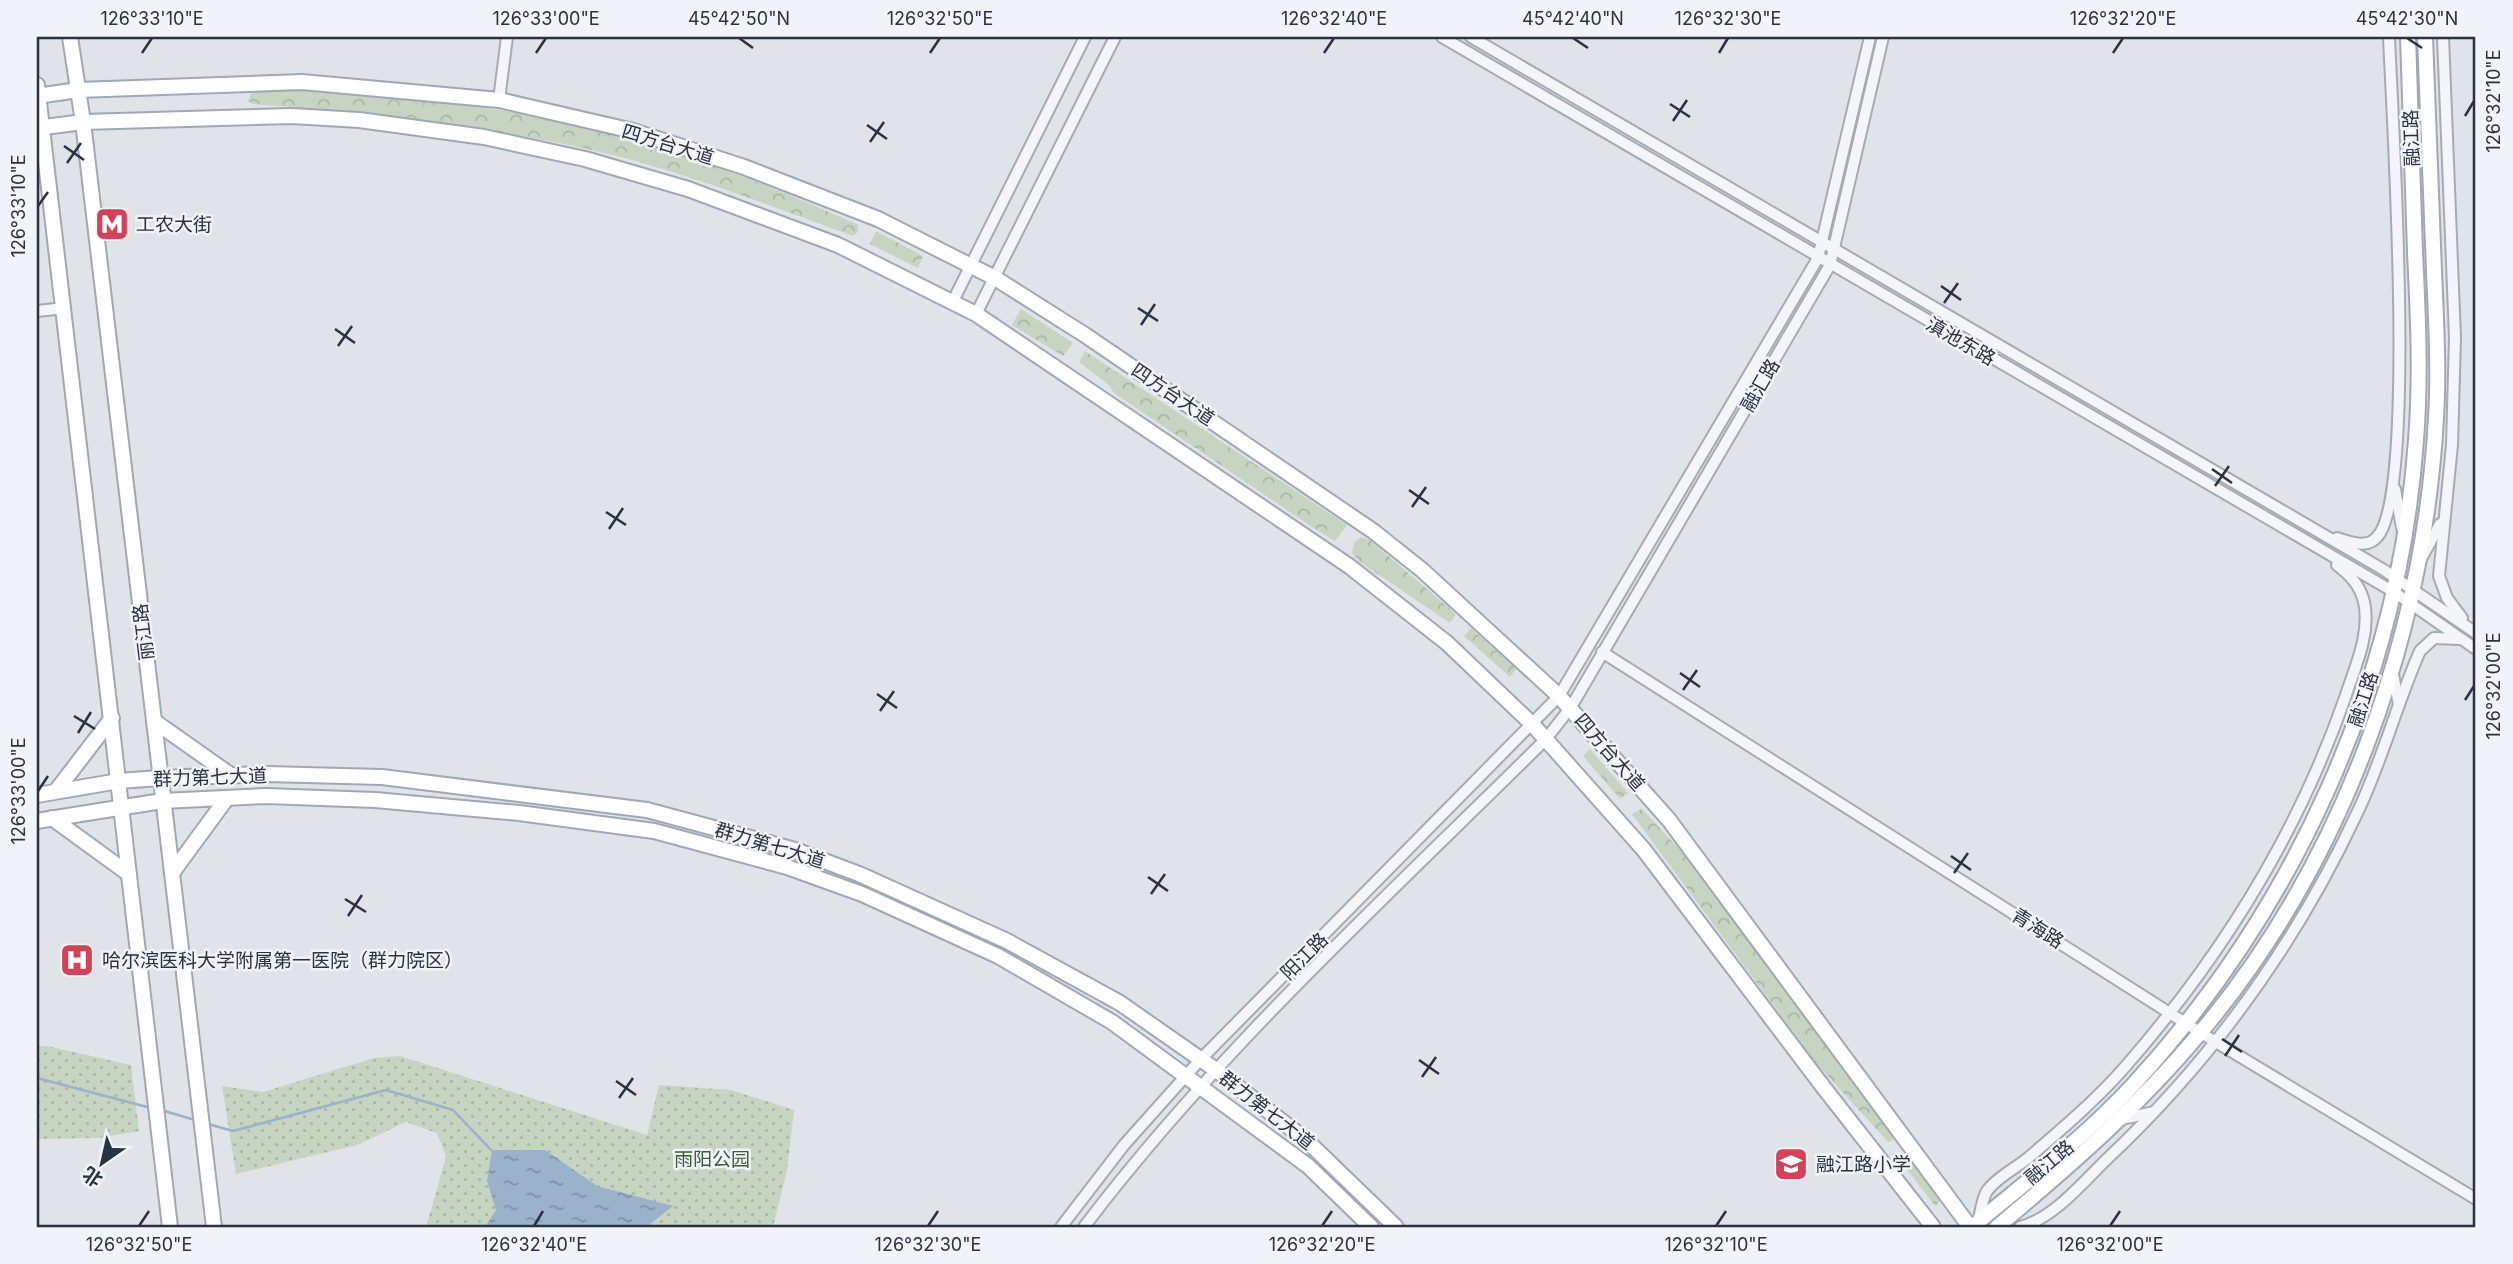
<svg xmlns="http://www.w3.org/2000/svg" width="2513" height="1264" viewBox="0 0 2513 1264" font-family="Inter,'Noto Sans SC',sans-serif">
<style>
.grass{fill:url(#grass-dots)}
.forest{fill:url(#forest-crowns)}
.water{fill:url(#water-ripples)}
.lines{fill:none;stroke-linecap:round;stroke-linejoin:round}
.stream{stroke:#9ab2ca;stroke-width:2.5}
.minor-casing{stroke:#a5abb3;stroke-width:14}
.major-casing{stroke:#9fa8b6;stroke-width:18}
.minor{stroke:#f3f5f8;stroke-width:10}
.major{stroke:#fff;stroke-width:14}
.ticks{fill:none;stroke:#283241;stroke-width:2.5}
.labels{text-anchor:middle;stroke-width:5;stroke-linejoin:round;paint-order:stroke}
.street-label{font-size:19px;fill:#283241;stroke:#f0f3f7}
.poi-label{font-size:19px;fill:#283241;stroke:#f0f3f7;text-anchor:start}
.park-label{font-size:19px;fill:#3d5e35;stroke:#f0f3f7}
.neatline{fill:none;stroke:#283241;stroke-width:2.5}
.ticks-label{font-size:18px;text-anchor:middle;fill:#283241}
</style>
<defs>
<pattern id="grass-dots" width="8" height="8" patternUnits="userSpaceOnUse" patternTransform="scale(1.75)"><rect width="8" height="8" fill="#c6d4c1"/><path d="M2 2h.1M6 6h.1" fill="none" stroke="#aab6a7" stroke-width="1.8" stroke-linecap="round"/></pattern>
<pattern id="forest-crowns" width="20" height="18" patternUnits="userSpaceOnUse" patternTransform="scale(1.75)"><rect width="20" height="18" fill="#c6d4c1"/><path d="M2 6a3 3 0 1 1 6 0M12 15a3 3 0 1 1 6 0" fill="none" stroke="#aab6a7"/></pattern>
<pattern id="water-ripples" width="26" height="14" patternUnits="userSpaceOnUse" patternTransform="scale(1.75)"><rect width="26" height="14" fill="#9ab2ca"/><path d="M2 4q2-2 4 0t4 0M15 11q2-2 4 0t4 0" fill="none" stroke="#7e91a6"/></pattern>
</defs>
<rect width="100%" height="100%" fill="#e0e4e9"/>
<g class="grass">
<path d="M47,1046L131,1065L139,1131L99,1138L37,1139V1047Z"/>
<path d="M400,1056L647,1135L659,1085L731,1090L794,1110L787,1170L773,1227H426L446,1157L437,1133L406,1122L357,1145L236,1174L222,1086L263,1092L374,1058Z"/>
</g>
<g class="forest">
<path d="M342,90C419,99 497,107 573,124C671,147 766,183 858,225V232L853,236C775,208 696,176 616,156C497,127 374,114 253,104L248,101L252,92Z"/>
<path d="M876,231L923,256L918,268L870,244Z"/>
<path d="M1021,309L1073,343L1063,356L1012,325Z"/>
<path d="M1085,351L1347,525L1335,541L1312,527L1114,393L1109,385L1079,362Z"/>
<path d="M1361,537L1371,541L1456,614L1450,623L1360,562L1352,553L1354,543Z"/>
<path d="M1471,628L1516,669L1510,677L1464,636Z"/>
<path d="M1590,749L1628,793L1620,799L1583,756Z"/>
<path d="M1642,809L1695,866L1854,1077L1894,1139L1888,1142L1816,1063L1632,814Z"/>
<path d="M1908,1154L1942,1200L1935,1206L1899,1159Z"/>
</g>
<path class="water" d="M492,1150H545L597,1186L673,1206L650,1224L651,1227H485L496,1210L487,1181Z"/>
<g class="lines">
<g class="stream">
<path d="M37,1078L151,1108"/>
<path d="M161,1110L195,1120"/>
<path d="M208,1124L233,1131L386,1090L453,1110L493,1152"/>
</g>
<g class="minor-casing">
<g id="minor">
<path d="M1442,37L2394,592L2476,649"/>
<path d="M1471,37L2384,570L2476,633"/>
<path d="M2443,37L2455,338L2452,445L2439,576L2447,598L2462,618"/>
<path d="M499,100L507,37"/>
<path d="M953,301L1085,37"/>
<path d="M37,311L65,308"/>
<path d="M976,314L1115,37"/>
<path d="M2395,489L2402,528"/>
<path d="M2337,538C2350,542 2367,549 2377,537C2417,496 2392,113 2389,37"/>
<path d="M2421,559L2440,524"/>
<path d="M1602,652L2201,1033L2476,1199"/>
<path d="M2392,669L2399,705"/>
<path d="M2122,1119L2154,1112"/>
<path d="M1978,1222C1981,1213 1982,1198 1987,1191C1996,1178 2016,1168 2028,1158C2062,1129 2096,1100 2125,1067C2222,956 2298,834 2346,695C2355,667 2371,633 2364,602C2360,585 2350,575 2337,565"/>
<path d="M1061,1227L1124,1145L1200,1060L1559,696L1818,258L1870,37"/>
<path d="M1084,1227C1219,1049 1388,896 1546,739L1571,707L1830,265L1883,37"/>
<path d="M2020,1227C2053,1219 2083,1182 2107,1159C2212,1060 2298,941 2359,809C2383,758 2397,703 2420,651L2434,638L2459,639"/>
</g>
</g>
<g class="major-casing">
<g id="major">
<path d="M70,37L83,122L214,1227"/>
<path d="M37,85L170,1227"/>
<path d="M37,96L78,90L302,82L499,100L633,131L744,167L878,219L995,278L1085,335L1373,531L1422,570L1559,696L1669,820L1970,1227"/>
<path d="M37,128L83,122L292,116L359,120L484,137L585,159L688,189L838,245L976,314L1349,566L1447,643L1533,725L1644,850L1824,1088L1933,1227"/>
<path d="M154,721L232,776"/>
<path d="M56,791L112,718"/>
<path d="M37,795L119,781L160,778L266,774L382,777L647,810L795,850L859,874L1007,941L1120,1003L1216,1070L1306,1140L1396,1227"/>
<path d="M52,818L129,874"/>
<path d="M37,821L162,801L266,796L375,800L519,813L654,831L787,867L862,894L998,956L1112,1022L1308,1166L1371,1227"/>
<path d="M172,873L227,798"/>
<path d="M1972,1227C2027,1181 2084,1138 2133,1085C2296,908 2399,680 2416,440C2421,377 2418,314 2415,252C2413,180 2410,108 2408,37"/>
<path d="M1997,1227C2070,1166 2139,1106 2200,1033C2342,865 2424,637 2436,418C2439,369 2436,320 2434,271C2431,193 2428,115 2425,37"/>
</g>
</g>
<use href="#minor" class="minor"/>
<use href="#major" class="major"/>
</g>
<path class="ticks" d="M739,38L753,48M1573,38L1588,48M2407,38L2422,48M142,53L152,38M536,53L546,38M930,53L940,38M1324,53L1334,38M1719,53L1728,38M2113,53L2123,38M1670,104L1690,117M2465,116L2474,101M1673,121L1687,100M867,125L887,139M870,142L884,122M64,146L84,160M67,163L81,143M38,206L48,192M1941,286L1961,300M1944,303L1958,283M1138,308L1158,321M1141,325L1155,304M335,329L355,343M338,346L352,326M2212,469L2232,483M2215,486L2229,466M1409,490L1429,504M1412,507L1426,487M606,512L626,525M609,529L623,508M1680,673L1700,687M1683,690L1697,670M877,694L897,708M2465,700L2474,686M880,711L894,691M74,716L95,729M78,733L91,712M38,791L48,776M1951,856L1971,870M1954,873L1968,853M1148,877L1168,891M1151,894L1165,874M345,899L366,912M348,916L362,895M2222,1039L2242,1052M2225,1056L2239,1035M1419,1060L1439,1074M1422,1077L1436,1057M616,1081L636,1095M619,1098L633,1078M139,1226L149,1211M534,1226L543,1211M928,1226L938,1211M1322,1226L1332,1211M1716,1226L1726,1211M2110,1226L2120,1211"/>
<defs>
<g id="metro-square" transform="scale(1.75)"><rect x="-9" y="-9" width="18" height="18" rx="4" fill="#d24259" stroke="#f0f3f7"/><path d="M-5.5 5V-5H-3L0 0L3-5H5.5V5H3V-.5L0 4L-3-.5V5Z" fill="#fff"/></g>
<g id="hospital-square" transform="scale(1.75)"><rect x="-9" y="-9" width="18" height="18" rx="4" fill="#d24259" stroke="#f0f3f7"/><path d="M-5-5h3v3.5h4V-5h3V5h-3V1.5h-4V5h-3Z" fill="#fff"/></g>
<g id="school-square" transform="scale(1.75)"><rect x="-9" y="-9" width="18" height="18" rx="4" fill="#d24259" stroke="#f0f3f7"/><path d="M0-5L7-2L0 1L-7-2ZM-4 1L0 2.5L4 1V4Q0 6-4 4Z" fill="#fff"/></g>
</defs>
<g fill-rule="evenodd">
<use href="#metro-square" x="112" y="224"/>
<use href="#hospital-square" x="77" y="960"/>
<use href="#school-square" x="1791" y="1164"/>
</g>
<g class="labels">
<g class="street-label">
<text transform="translate(2411 138) rotate(-92)" y="7">融江路</text>
<text transform="translate(668 144) rotate(17)" y="7">四方台大道</text>
<text transform="translate(1961 341) rotate(30)" y="7">滇池东路</text>
<text transform="translate(1760 385) rotate(-60)" y="7">融汇路</text>
<text transform="translate(1173 394) rotate(34)" y="7">四方台大道</text>
<text transform="translate(143 632) rotate(-97)" y="7">丽江路</text>
<text transform="translate(2363 699) rotate(-72)" y="7">融江路</text>
<text transform="translate(1610 752) rotate(49)" y="7">四方台大道</text>
<text transform="translate(210 777) rotate(-2)" y="7">群力第七大道</text>
<text transform="translate(770 845) rotate(17)" y="7">群力第七大道</text>
<text transform="translate(2038 928) rotate(32)" y="7">青海路</text>
<text transform="translate(1304 956) rotate(-45)" y="7">阳江路</text>
<text transform="translate(1267 1110) rotate(38)" y="7">群力第七大道</text>
<text transform="translate(2049 1162) rotate(-40)" y="7">融江路</text>
</g>
<g class="poi-label">
<text x="136" y="231">工农大街</text>
<text x="102" y="967">哈尔滨医科大学附属第一医院（群力院区）</text>
<text x="1816" y="1171">融江路小学</text>
</g>
<g class="park-label">
<text x="712" y="1166">雨阳公园</text>
</g>
</g>
<rect width="2513" height="1264" fill="none" stroke="#f0f3f7" stroke-width="77"/>
<g transform="translate(102 1163) rotate(214)" stroke="#f0f3f7" stroke-width="5" paint-order="stroke">
<path d="M0-5L12 26L0 18L-12 26Z" fill="#283241"/>
<text y="-10" font-size="19" font-weight="bold" text-anchor="middle" fill="#283241">北</text>
</g>
<rect x="38" y="38" width="2436" height="1188" class="neatline"/>
<g class="ticks-label">
<text x="152" y="25">126°33'10"E</text>
<text x="546" y="25">126°33'00"E</text>
<text x="739" y="25">45°42'50"N</text>
<text x="940" y="25">126°32'50"E</text>
<text x="1334" y="25">126°32'40"E</text>
<text x="1573" y="25">45°42'40"N</text>
<text x="1728" y="25">126°32'30"E</text>
<text x="2123" y="25">126°32'20"E</text>
<text x="2407" y="25">45°42'30"N</text>
<text transform="translate(2494 101) rotate(-90)" y="6">126°32'10"E</text>
<text transform="translate(19 206) rotate(-90)" y="6">126°33'10"E</text>
<text transform="translate(2494 686) rotate(-90)" y="6">126°32'00"E</text>
<text transform="translate(19 791) rotate(-90)" y="6">126°33'00"E</text>
<text x="139" y="1251">126°32'50"E</text>
<text x="534" y="1251">126°32'40"E</text>
<text x="928" y="1251">126°32'30"E</text>
<text x="1322" y="1251">126°32'20"E</text>
<text x="1716" y="1251">126°32'10"E</text>
<text x="2110" y="1251">126°32'00"E</text>
</g>
</svg>
